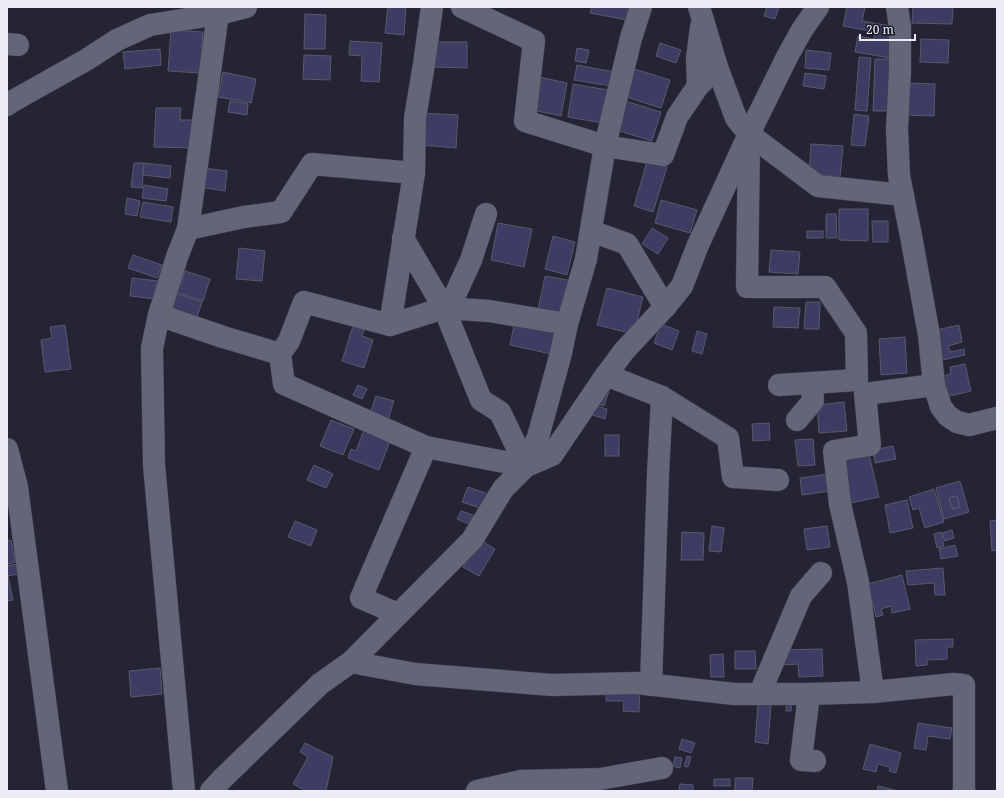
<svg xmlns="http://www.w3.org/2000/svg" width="1004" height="798" viewBox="0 0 1004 798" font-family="'Noto Serif',serif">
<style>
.building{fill:#3e3c63;stroke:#59596c;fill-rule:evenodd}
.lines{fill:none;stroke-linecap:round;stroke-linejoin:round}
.minor-casing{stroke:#3f3e4c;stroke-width:23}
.minor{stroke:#656579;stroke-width:22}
</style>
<rect width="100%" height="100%" fill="#242434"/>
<g class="building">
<path d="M388,7H406L404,35L385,33Z"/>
<path d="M592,7H630L627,20L590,13Z"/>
<path d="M767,7H779L775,19L764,16Z"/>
<path d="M847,7H865L862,21L897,27L891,58L855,52L858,36L874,39L875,32L843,26Z"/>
<path d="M913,7H953L952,24L912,23Z"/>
<path d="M305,14L326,15L325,49H304Z"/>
<path d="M171,30L203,32L200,73L168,71Z"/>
<path d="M921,39L949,40L948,63L920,62Z"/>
<path d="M350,41L382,43L379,82L361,81L362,56L349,55Z"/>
<path d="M433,42H467V68L433,67Z"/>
<path d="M660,43L681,50L676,63L656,56Z"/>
<path d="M577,48L589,50L586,63L575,61Z"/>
<path d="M160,49L161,65L125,69L123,52Z"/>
<path d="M806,50L831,53L829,70L805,68Z"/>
<path d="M304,55L331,56L330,80L303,79Z"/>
<path d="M859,57L871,58L867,111L855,110Z"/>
<path d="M875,59H892L890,111H873Z"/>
<path d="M577,65L614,72L611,86L574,80Z"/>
<path d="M631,68L670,80L661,108L623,96Z"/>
<path d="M223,72L256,79L251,103L218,97Z"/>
<path d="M805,73L826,76L824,89L803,86Z"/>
<path d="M539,77L567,83L561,116L533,110Z"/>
<path d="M907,83L935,84L934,116L905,115Z"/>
<path d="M573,84L608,90L602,123L568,117Z"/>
<path d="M230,101L248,104L247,115L228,112Z"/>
<path d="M625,101L661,112L652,141L616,130Z"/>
<path d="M156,108H181L180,120H198L197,148L154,147Z"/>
<path d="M423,113L458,115L456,148L420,145Z"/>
<path d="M854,114L869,116L865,146L851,145Z"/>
<path d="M811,144L843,146L840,177L809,174Z"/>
<path d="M647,162L667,167L653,212L634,206Z"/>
<path d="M134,163H144L142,188L131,187Z"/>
<path d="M144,163L171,166L170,178L143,175Z"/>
<path d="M203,168L227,171L225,191L200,187Z"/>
<path d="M144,185L168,189L166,201L142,198Z"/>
<path d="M127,198L140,201L137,216L125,214Z"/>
<path d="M661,200L697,210L690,233L655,223Z"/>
<path d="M143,202L173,207L171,222L140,217Z"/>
<path d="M839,209H868V241L839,240Z"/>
<path d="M826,214H836L837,238H826Z"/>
<path d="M872,221H888V242H873Z"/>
<path d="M498,223L532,229L524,267L491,260Z"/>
<path d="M652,228L668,238L658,254L642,244Z"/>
<rect x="807" y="231" width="16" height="7"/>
<path d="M553,236L575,242L567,275L545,269Z"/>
<path d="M239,248L265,251L262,281L236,279Z"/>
<path d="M771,250L800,252L798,274L769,272Z"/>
<path d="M133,255L162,265L157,278L128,268Z"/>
<path d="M185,271L210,279L203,301L172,291L175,283L181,285Z"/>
<path d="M545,276L568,280L561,319L537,315Z"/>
<path d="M132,278L158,281L155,299L130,296Z"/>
<path d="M607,288L643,297L634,334L597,325Z"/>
<path d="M171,292L202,302L196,320L165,309Z"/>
<path d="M806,302H820L819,329H804Z"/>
<path d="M774,307L800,308L798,328L773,327Z"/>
<path d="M661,324L679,331L672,350L654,343Z"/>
<path d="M65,325L71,369L45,372L41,340L52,338L50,327Z"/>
<path d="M514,325L555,333L551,354L510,345Z"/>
<path d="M959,325L962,342L948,346L950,352L964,349L965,355L938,361L932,331Z"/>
<path d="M353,326L364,330L362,336L373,340L364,368L342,361Z"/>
<path d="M697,331L707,334L702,354L692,351Z"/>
<path d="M905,337L907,373L881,375L879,339Z"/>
<path d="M965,364L971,391L945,397L942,382H945L944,376L951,374L950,367Z"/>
<path d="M358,385L367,389L362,399L353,395Z"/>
<path d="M599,388L609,391L604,406L594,403Z"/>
<path d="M376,396L394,401L387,423L369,417Z"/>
<path d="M844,402L847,431L819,433L817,405Z"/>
<path d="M591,405L607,409L605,419L589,414Z"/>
<path d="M331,420L354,429L343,455L320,446Z"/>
<path d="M769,423L770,440L753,441L752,424Z"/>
<path d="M364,430L390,441L379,470L348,458L351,449L356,451Z"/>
<rect x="605" y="435" width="14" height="21"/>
<path d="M813,439L815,465L798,466L795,440Z"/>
<path d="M893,446L896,459L875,463L873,450Z"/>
<path d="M868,450L879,497L851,503L841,456Z"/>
<path d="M314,465L333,474L326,488L307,480Z"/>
<path d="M836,473L838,490L802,495L800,478Z"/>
<path d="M960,481L969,512L944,519L936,488ZM957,496L960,507L953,509L949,498Z"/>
<path d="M468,487L491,495L486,510L462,502Z"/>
<path d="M934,489L944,522L925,528L919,508L913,510L909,497Z"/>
<path d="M957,496L960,507L953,509L949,498Z"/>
<path d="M907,500L913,528L890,533L885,505Z"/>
<path d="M461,511L473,515L469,524L457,519Z"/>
<path d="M997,520V550L992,551L990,521Z"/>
<path d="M295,521L317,530L311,546L288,537Z"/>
<path d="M712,526L724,528L721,552L709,551Z"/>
<path d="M827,526L830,547L807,550L804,529Z"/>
<path d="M952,530L954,538L945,541L942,533Z"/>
<path d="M682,532L704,533L703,560H681Z"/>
<path d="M941,532L944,546L937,548L934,534Z"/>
<path d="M11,540L15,562L7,564V541Z"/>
<path d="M480,540L495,549L479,576L463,567Z"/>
<path d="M955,545L958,556L941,559L939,549Z"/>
<path d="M17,564L18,574L8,576L13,600L7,601V566Z"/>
<path d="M943,568L945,595H935L934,583L908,585L906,571Z"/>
<path d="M902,575L910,609L892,613L891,606L881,609L883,615L876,617L868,584Z"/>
<path d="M953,639V647H947V659L927,660V665L916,666L915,640Z"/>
<path d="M822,649L823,676L799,677L798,664L781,665V650Z"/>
<path d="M735,651H755L756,669H735Z"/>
<path d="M723,654L724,677H711L710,655Z"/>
<path d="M160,668L162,694L131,697L129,671Z"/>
<path d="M607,682L640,683L639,712L623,711L624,701H606Z"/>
<path d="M759,692L772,693L768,744L755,742Z"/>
<path d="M788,693H793L791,711H786Z"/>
<path d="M918,723L952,728L950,739L928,736L926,750L914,748Z"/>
<path d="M682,739L695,743L691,753L679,749Z"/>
<path d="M305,743L333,757L326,791H306L293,784L308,757L300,752Z"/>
<path d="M870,744L901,753L896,773L889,771L890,767L878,764L876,772L863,769Z"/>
<path d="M687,756L691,757L688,767L684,766Z"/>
<path d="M675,757L682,758L680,768L673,766Z"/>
<path d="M735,778H753L752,791H735Z"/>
<rect x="714" y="779" width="16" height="7"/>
<path d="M680,784L693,785V791H679Z"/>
<path d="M878,786L898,791H877Z"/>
</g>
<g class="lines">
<g class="minor-casing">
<g id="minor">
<path d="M462,7L534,41L525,121L605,146L663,155L677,117L698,86L717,67"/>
<path d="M699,7L717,67L736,118L749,134L818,186L903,195"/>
<path d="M897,7L900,27V71L897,129L899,176L911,236L929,335L934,385L941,407L948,416L957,422L969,425L997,418"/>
<path d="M7,44L18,45"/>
<path d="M698,86L697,59L701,27"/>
<path d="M7,105L11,102L86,60L117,40L150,25L218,14L246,7"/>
<path d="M749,142L747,287H825L856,333L857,380L779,385"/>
<path d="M188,229L244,217L281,212L312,164L414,173"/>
<path d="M591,231L627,244L665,307"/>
<path d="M403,238L444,308L481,400L500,412L526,466"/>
<path d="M449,308L471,260L486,214"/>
<path d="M159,315L223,337L280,354L289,341L304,302L390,325L444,308L489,311L567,324"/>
<path d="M390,325L414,173L415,118L424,64L432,7"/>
<path d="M280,354L284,384L426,447L526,466"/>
<path d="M606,375L662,397L728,438L733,477L778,480"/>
<path d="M797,420L813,401L812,383"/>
<path d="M7,449L17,487L57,791"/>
<path d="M526,466L538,437L561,353L567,324L586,259L605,146L631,38L641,7"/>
<path d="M398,614L361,598L426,447"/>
<path d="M351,662L415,674L552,685L637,683L734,694H809L873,692L954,684L964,685V791"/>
<path d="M651,685L658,475L662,397"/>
<path d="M873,692L858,582L840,504L834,451L870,445L865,394L934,385"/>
<path d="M760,693L801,596L821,573"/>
<path d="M809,694L801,760L815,761"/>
<path d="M184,791L154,465L152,348L159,315L177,257L188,229L218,14L220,7"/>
<path d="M211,791L222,779L320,684L351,662L472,540L503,489L526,466L552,455L604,378L624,351L665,307L682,286L698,245L749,134L788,55L802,30L818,7"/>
<path d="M477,791L521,781L600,779L662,768"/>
</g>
</g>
<use href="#minor" class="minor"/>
</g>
<rect width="1004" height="798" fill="none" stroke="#ecedf8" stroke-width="16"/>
<path d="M860 34v6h55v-6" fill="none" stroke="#ecedf8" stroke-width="2"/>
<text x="866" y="34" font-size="12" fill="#ecedf8" stroke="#1b1b2a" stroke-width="3" paint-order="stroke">20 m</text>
</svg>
